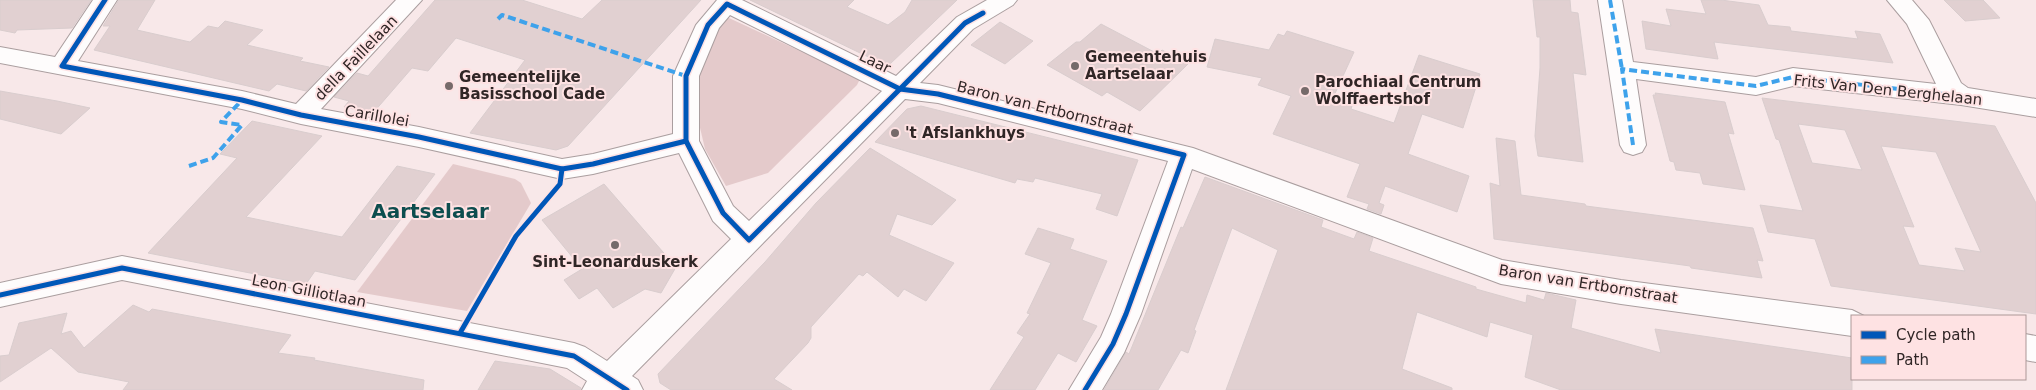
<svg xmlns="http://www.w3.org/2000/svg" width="2036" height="390" viewBox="0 0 2036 390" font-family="'DejaVu Sans',sans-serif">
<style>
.green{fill:#e4cacb}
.building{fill:#e1d0d1;stroke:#d9cdce;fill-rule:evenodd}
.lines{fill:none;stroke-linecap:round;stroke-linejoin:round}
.minor-casing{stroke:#aa9e9f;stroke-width:2}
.minor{fill:#fefcfc;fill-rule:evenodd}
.quiet{stroke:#3ea2eb;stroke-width:4;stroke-dasharray:8 4;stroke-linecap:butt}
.cycleway-casing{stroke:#fee2e3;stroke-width:8}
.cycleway{stroke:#0057b8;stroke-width:5}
.poi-dot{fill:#766a6a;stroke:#fee2e3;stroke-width:2}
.labels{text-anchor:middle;stroke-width:4;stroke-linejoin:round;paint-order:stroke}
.poi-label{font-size:15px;font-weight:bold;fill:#302626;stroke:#fee2e3;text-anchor:start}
.street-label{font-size:15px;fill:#302626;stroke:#fee2e3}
.district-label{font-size:20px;font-weight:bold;fill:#0d4d4e;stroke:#fee2e3}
</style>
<rect width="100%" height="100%" fill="#f8e8e9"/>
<g class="green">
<path d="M729,18L860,79L857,85L768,173L726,186L705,149L697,115L699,73L720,21Z"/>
<path d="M453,164L515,179L521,183L531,203L467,311L357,292Z"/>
</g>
<g class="building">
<path d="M0,0H91L72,28L17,30L15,33L0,30Z"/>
<path d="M119,0H155L137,30L190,42L208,26L218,28L225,21L263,30L247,45L303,58L300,61L329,67L306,91L277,84L269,91L94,50L110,26H103Z"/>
<path d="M435,0H522L582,19L602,0H701L568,146L556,150L470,133L525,60L456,38L428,71L412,68L373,113L344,107L349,101L334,97L357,73L368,76Z"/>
<path d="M750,0H854L847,7L888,25L905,12L912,0H957L890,64H883Z"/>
<path d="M1533,0H1570L1571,12L1578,13L1586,75L1573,73L1583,162L1538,156L1535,136L1540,68V37H1537Z"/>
<path d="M1701,0H1721L1759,5L1768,25L1790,27L1791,31L1858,39L1855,31L1880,34L1893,63L1714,42L1718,59L1646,49L1642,21L1671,26L1666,9L1706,14Z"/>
<path d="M1944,0H1983L2000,18L1965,21Z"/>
<path d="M1000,22L1033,41L1005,64L971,45Z"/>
<path d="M1101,24L1158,54L1162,50L1188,64L1140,111L1107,92L1102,96L1047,65L1076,42H1080Z"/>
<path d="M1287,31L1354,52L1332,100L1352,106L1351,109L1394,123L1419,55L1480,74L1463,128L1422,114L1408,154L1469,176L1457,212L1385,186L1379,203L1384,205L1381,214L1367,209L1369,204L1347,197L1360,164L1273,134L1291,96L1258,85L1262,78L1207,67L1215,39L1269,50L1278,34L1284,36Z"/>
<path d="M0,91L57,101L90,108L61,134L0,119Z"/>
<path d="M1655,93L1725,102L1734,134L1728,133L1745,190L1703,184L1700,173L1676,170L1674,162L1670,161L1653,95H1656Z"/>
<path d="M1762,98L1995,126L2036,203V314L1831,286L1815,239L1768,232L1760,205L1803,211L1779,140L1776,139ZM1798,124L1845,130L1862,170L1812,163ZM1881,146L1936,152L1981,252L1955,248L1965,271L1919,265L1903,226L1914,227Z"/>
<path d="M921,106L1138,160L1117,216L1096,209L1102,194L1035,178L1033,182L1017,179L1015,183L875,142L907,109Z"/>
<path d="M252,121L322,136L246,217L342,237L397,166L435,174L355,280L315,271L306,284L148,253L237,158L220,154Z"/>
<path d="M1496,138L1515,141L1521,195L1585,204L1586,206L1753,228L1763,261L1757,260L1762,278L1691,268L1690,266L1494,239L1490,183L1500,186Z"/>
<path d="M870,148L956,200L932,225L897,214L889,235L954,263L926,301L904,289L898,297L867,272L863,276L859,274L811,327V338L808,343L774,379L792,390H671L660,383L658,374L765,262L816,203Z"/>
<path d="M1205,177L1323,220L1321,227L1354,239L1357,232L1373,238L1369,251L1476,287V289L1526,303L1527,295L1544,300L1546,293L1576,300L1571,328L1661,353L1655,329L1852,358V390H1561L1525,377L1533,335L1490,322L1487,337L1417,312L1402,369L1452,388V390H1226L1278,250L1232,228L1203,306L1194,330L1196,331L1188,353L1181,350L1158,390H1104L1126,352L1129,354L1181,227L1183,228Z"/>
<path d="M604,184L676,267L661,293L645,289L613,308L597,288L579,299L564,280L582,269L542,220Z"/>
<path d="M1038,228L1074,239L1070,249L1107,261L1082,320L1097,326L1076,362L1058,353L1035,390H990L1024,337L1017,333L1030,314L1027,313L1051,263L1025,254Z"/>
<path d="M133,305L149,312L152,309L291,335L278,353L315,358L314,360L424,380L423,390H123L129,382L78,372L51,348L0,382V356L9,355L19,323L67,313L61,334L71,331L84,348Z"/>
<path d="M495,361L550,369L581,388L580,390H478Z"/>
</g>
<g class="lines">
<g class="minor-casing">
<g id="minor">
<path d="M93,0H117L78,61L242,91L296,104L396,0H422L321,109L419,127L562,159L593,154L673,134V76L696,25L717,0H742L896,76L957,17L987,0H1017L1013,5L973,29L920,83L938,85L1193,148L1502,260L1621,280L1852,310L1864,316H1852V336L1621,304L1501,284L1192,169L1141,314L1124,353L1102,390H1069L1101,337L1111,314L1168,161L938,103L905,99L632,376L638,380L643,390H582L587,381L567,368L122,280L0,307V283L122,256L574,343L585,347L607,361L731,239L713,221L679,153L593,174L562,179L419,147L301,124L242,109L0,63V47L55,57ZM730,15L882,91L749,221L733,206L699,141V76L719,28Z"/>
<path d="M1598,0H1622L1633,62L1756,77L1793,68L1936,84L1907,24L1887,0H1912L1929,20L1961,83L1968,88L2036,99V117L1961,105L1793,86L1756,95L1636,79L1646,145L1642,152L1633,155L1624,152L1620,145Z"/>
<path d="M2025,334L2036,336V362L2025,360Z"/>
</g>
</g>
<use href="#minor" class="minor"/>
<g class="quiet">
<path d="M1610,0L1622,69"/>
<path d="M498,19L502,15L686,76"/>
<path d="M1633,145L1622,69L1756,86L1793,77L1961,96"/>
<path d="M189,166L213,158L242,125L221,122L242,100"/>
</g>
<g class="cycleway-casing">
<g id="cycleway">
<path d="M105,0L62,66L242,100L301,115L419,137L562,169L593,164L686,141"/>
<path d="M727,4L900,89L749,240L723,213L686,141V76L708,25Z"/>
<path d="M900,89L938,94L1184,155L1126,314L1113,344L1085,390"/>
<path d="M900,89L965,23L983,13"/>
<path d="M0,295L122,268L574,356L627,390"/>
<path d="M460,333L516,236L560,184L562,169"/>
</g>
</g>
<use href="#cycleway" class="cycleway"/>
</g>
<g class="poi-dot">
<circle cx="1075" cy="66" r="5"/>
<circle cx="449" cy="86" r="5"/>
<circle cx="1305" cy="91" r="5"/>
<circle cx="895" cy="133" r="5"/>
<circle cx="615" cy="245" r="5"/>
</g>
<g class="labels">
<g class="poi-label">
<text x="1085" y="62">Gemeentehuis<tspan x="1085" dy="17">Aartselaar</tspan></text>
<text x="459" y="82">Gemeentelijke<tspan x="459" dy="17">Basisschool Cade</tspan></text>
<text x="1315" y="87">Parochiaal Centrum<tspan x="1315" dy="17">Wolffaertshof</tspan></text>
<text x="905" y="138">'t Afslankhuys</text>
<text x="615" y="267" text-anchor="middle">Sint-Leonarduskerk</text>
</g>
<g class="street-label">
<text transform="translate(356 58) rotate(-46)" y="5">della Faillelaan</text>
<text transform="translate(875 62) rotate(26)" y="5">Laar</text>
<text transform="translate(1888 90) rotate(6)" y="5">Frits Van Den Berghelaan</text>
<text transform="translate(1045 108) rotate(14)" y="5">Baron van Ertbornstraat</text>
<text transform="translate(377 116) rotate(10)" y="5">Carillolei</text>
<text transform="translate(1588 284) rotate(9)" y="5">Baron van Ertbornstraat</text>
<text transform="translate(309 291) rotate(11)" y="5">Leon Gilliotlaan</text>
</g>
<g class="district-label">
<text x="430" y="218">Aartselaar</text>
</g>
</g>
<rect x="1851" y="315" width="175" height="65" fill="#fee2e3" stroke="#ac9797"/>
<rect x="1861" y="331" width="25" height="8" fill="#0057b8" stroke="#ac9797"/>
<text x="1896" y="340" font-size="15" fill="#302626">Cycle path</text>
<rect x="1861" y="356" width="25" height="8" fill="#3ea2eb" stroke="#ac9797"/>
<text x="1896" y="365" font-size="15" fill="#302626">Path</text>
</svg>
